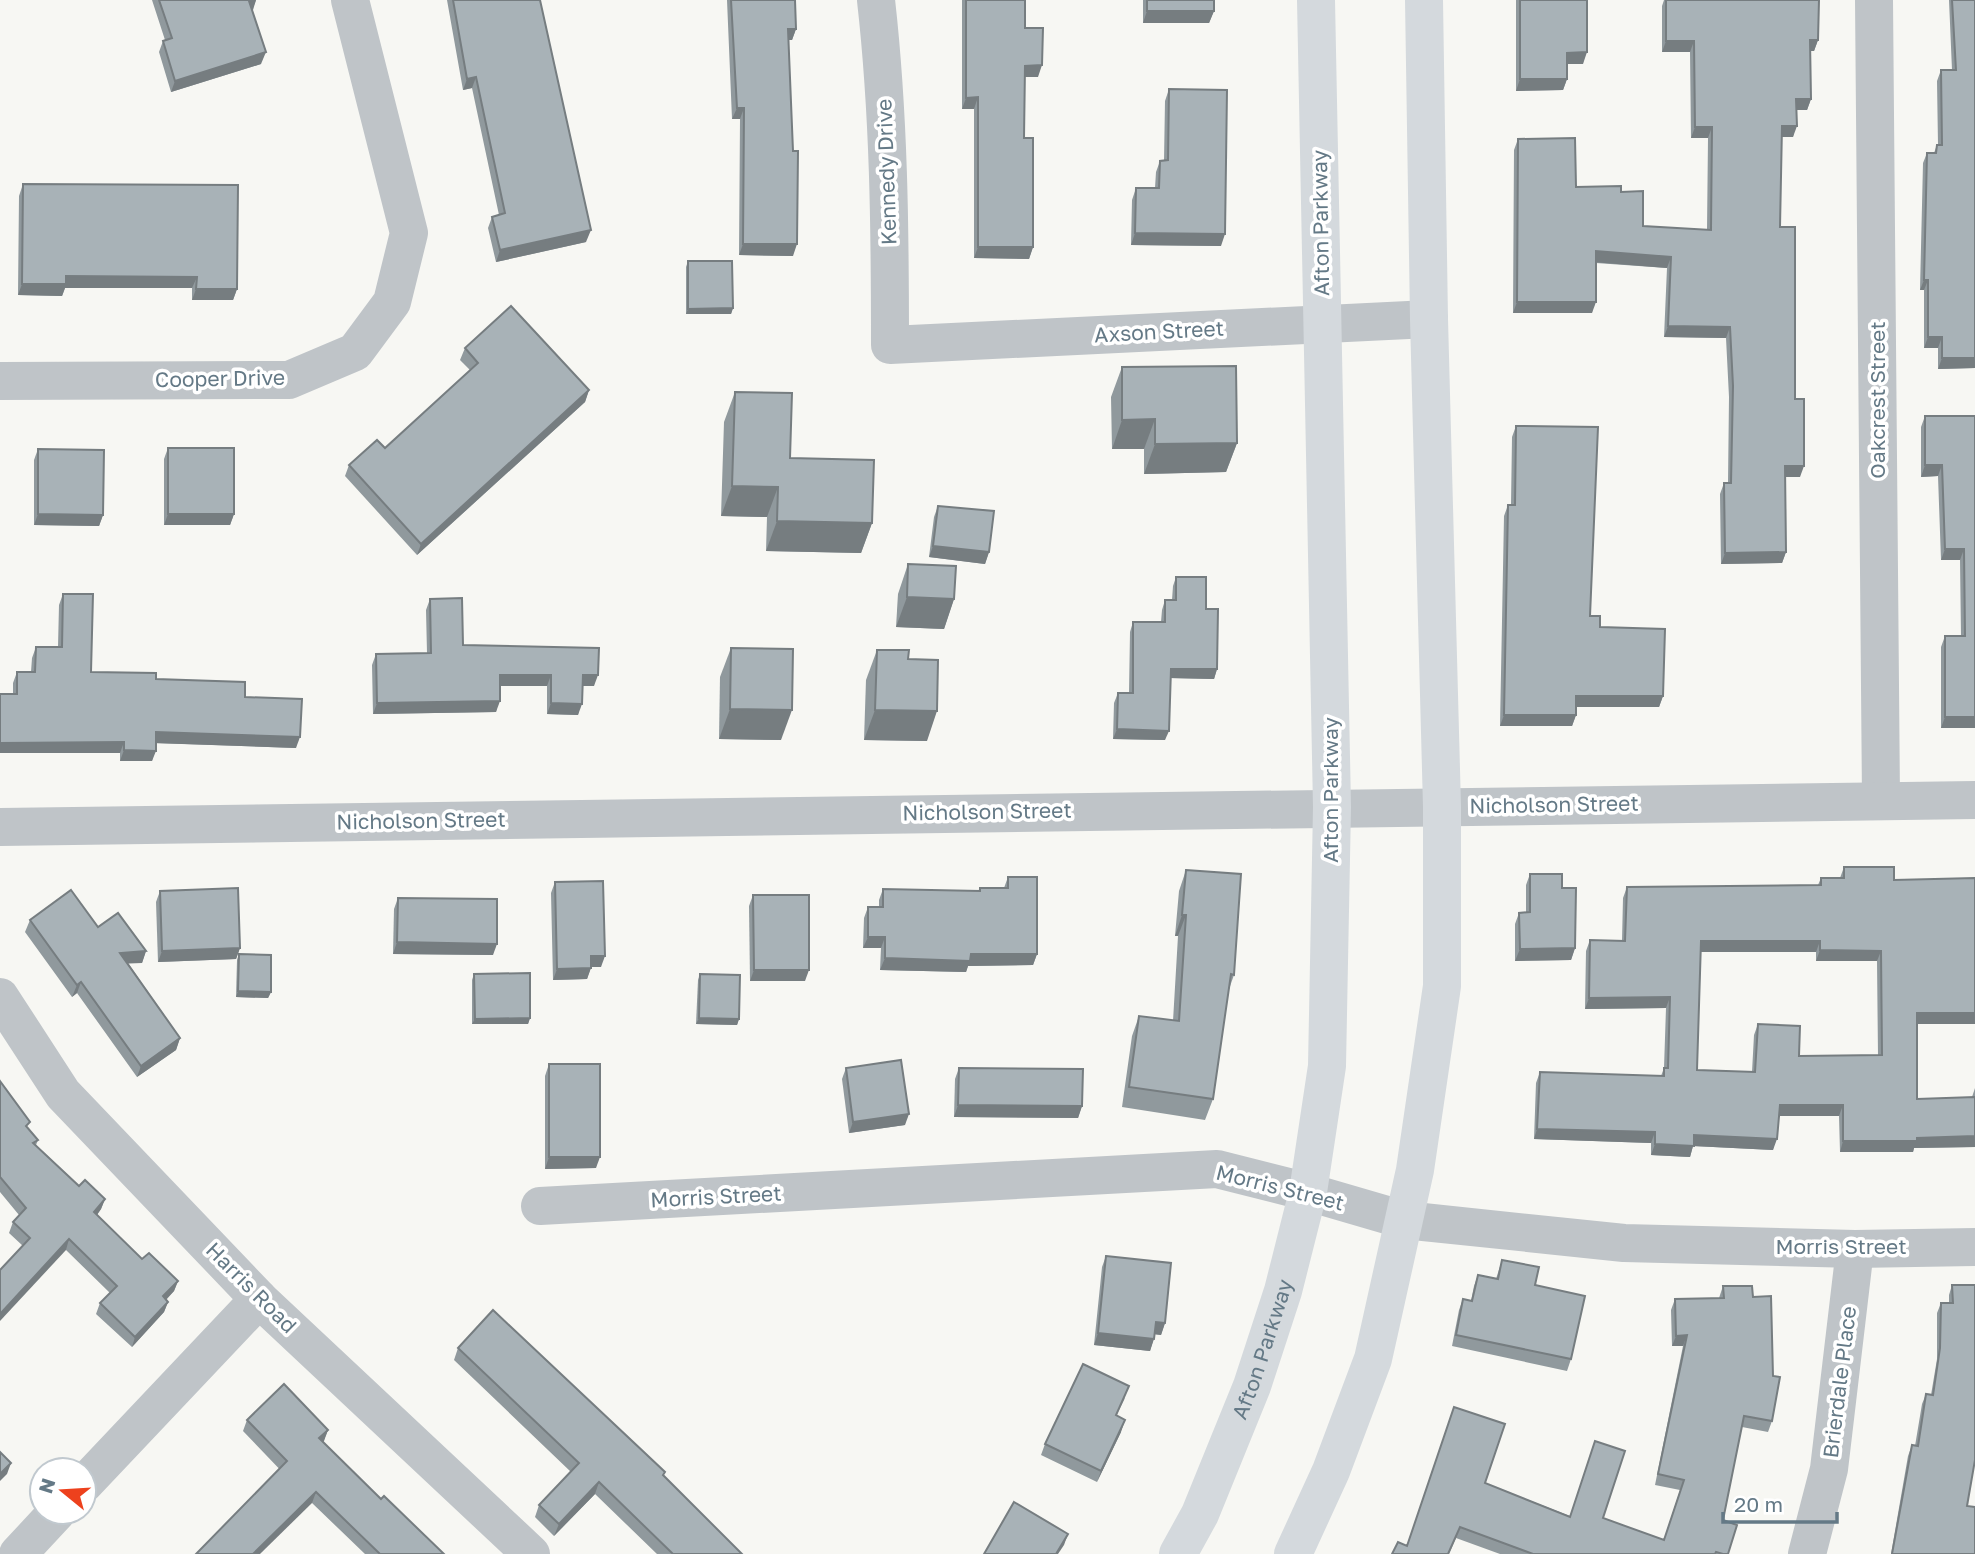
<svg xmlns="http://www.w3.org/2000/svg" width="1975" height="1554" viewBox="0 0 1975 1554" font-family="'Golos Text',sans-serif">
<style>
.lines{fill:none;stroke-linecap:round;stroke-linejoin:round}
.street{stroke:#bfc4c8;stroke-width:38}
.secondary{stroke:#d4d9dd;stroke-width:38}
.wall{fill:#90999d;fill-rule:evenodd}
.shaded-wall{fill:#767d80}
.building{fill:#a8b2b7;stroke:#767d80;stroke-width:2;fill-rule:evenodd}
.labels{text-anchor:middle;stroke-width:7;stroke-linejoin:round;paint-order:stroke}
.street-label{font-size:21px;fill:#647986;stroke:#fff}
</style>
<rect width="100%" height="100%" fill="#f7f7f3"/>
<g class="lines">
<g class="street">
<path d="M876,0C889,115 890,229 890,345L1429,319"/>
<path d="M1874,0L1881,800"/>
<path d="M0,381L289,380L355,352L392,302L409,233L350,0"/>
<path d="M0,827L1975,800"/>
<path d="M0,997L63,1094L259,1299L531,1554"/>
<path d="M540,1206L1217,1169L1308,1192L1404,1220L1624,1243L1855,1249L1975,1247"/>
<path d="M84,1484L259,1299"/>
<path d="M18,1554L57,1512"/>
<path d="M1807,1554L1829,1469L1855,1249"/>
</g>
<g class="secondary">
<path id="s1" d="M1178,1554L1200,1514L1252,1386L1283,1291L1308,1192L1327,1066L1332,807L1316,0"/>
<path d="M1293,1554L1331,1471L1373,1359L1415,1170L1442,986V807L1429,319L1424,0"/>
</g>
</g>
<g class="wall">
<path d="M152,0H256L252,10L261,64L171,92L159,52L163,41L165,40Z"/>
<path d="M447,0H540L586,242L496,262L488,228L492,217L499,215L472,88L463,90Z"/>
<path d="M727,0H795L796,29L792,40H788L793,256L739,255L740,119H732Z"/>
<path d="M962,0H1025V28L1038,77H1025L1024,138L1033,247L1029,259L974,258V109H962Z"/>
<path d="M1143,0H1214V11L1209,23H1143Z"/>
<path d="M1516,0H1587L1583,64H1567V79L1563,90L1516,91Z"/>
<path d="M1664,0H1819L1818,40L1814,51H1810L1811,99L1807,110H1797L1793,137H1782L1780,227L1795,399L1800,477H1785L1786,552L1782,563L1721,564L1720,494L1724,483H1728L1729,397L1726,338L1664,337L1667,268L1596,263L1592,313H1513L1514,150L1518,139L1576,187L1621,192L1643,226L1707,230L1708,138H1691L1690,52H1662V6Z"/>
<path d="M1949,0H1975V368L1938,369V348H1924V290H1920L1923,163L1927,153H1934L1937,145H1938L1937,81L1941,70H1952Z"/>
<path d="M1169,89L1221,246L1131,245L1132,200L1136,188H1155L1156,172L1160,161H1164L1165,101Z"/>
<path d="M23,184L237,289L233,300H192V288H65L62,296L18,295L19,196Z"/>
<path d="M688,261L733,308L731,314H686V267Z"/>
<path d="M465,348L589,390L585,402L417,555L345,476L349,465L385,448L470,370L460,360Z"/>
<path d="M1122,367L1237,443L1226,472L1144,474V449H1112L1111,397Z"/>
<path d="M735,392L790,458L872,523L861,553L766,551L767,517L721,516L724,422Z"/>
<path d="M1925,416H1975V728H1941V647L1945,636H1961L1960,560H1941L1938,476L1921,477V427Z"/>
<path d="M1516,426L1590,616L1663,696L1659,707H1576V715L1572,726H1500L1504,516L1508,505H1511L1512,437Z"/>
<path d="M168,448L234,514L230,525H164V459Z"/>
<path d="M38,449L103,515L99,526L34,525V460Z"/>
<path d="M938,506L989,552L985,564L929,557L934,517Z"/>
<path d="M908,564L954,599L944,629L896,627L898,594Z"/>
<path d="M1176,577L1206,609L1217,669L1214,679L1171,678L1165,740L1113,739L1114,703L1118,693H1129L1130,632L1133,622H1161L1162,610L1165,600H1172L1173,586Z"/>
<path d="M63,594L91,672L156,679L245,697L296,748L156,743L152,761H120V753L13,694V683L17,672H31L32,658L36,647H58L59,605Z"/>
<path d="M430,599L463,645L594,686H582L578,715L547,714V686H500L496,712L373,714L372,665L376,654L427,653L426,610Z"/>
<path d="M731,648L781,740L719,739L720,677Z"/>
<path d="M877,650L908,659L927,741L864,740L866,680Z"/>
<path d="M1844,867L1894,880L1975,878V1024H1917V1099L1972,1097L1975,1088V1147L1914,1148L1913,1152H1840L1839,1116H1779L1773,1150L1693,1146L1690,1157L1651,1155V1143L1534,1139L1536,1083L1540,1072L1661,1076L1664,1068L1666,1008L1585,1009L1586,951L1590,940L1622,941L1623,898L1627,887L1818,885L1821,878H1840ZM1701,952H1816V961H1877L1878,1055L1799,1056L1758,1024L1754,1035L1752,1072L1697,1070Z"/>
<path d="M1186,870L1234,975L1229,989L1213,1099L1205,1120L1122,1107L1132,1036L1139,1016L1173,1021L1178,936H1175L1179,891Z"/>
<path d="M1530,874L1575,948L1571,960L1515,961V924L1519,913L1526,912V885Z"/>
<path d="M1008,877L1037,954L1033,965L968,966L966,972L880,970L881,948H863L864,918L868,907H879V900L883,889L978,891L980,888H1004Z"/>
<path d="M555,882L601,967H591L587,979L553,980L551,893Z"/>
<path d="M160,891L240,948L236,959L158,962L156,902Z"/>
<path d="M753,895L805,981H750L749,906Z"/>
<path d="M398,898L493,955L393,954L394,909Z"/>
<path d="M30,920L98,927L146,951L142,963H128L180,1038L176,1050L137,1077L77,993L72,997L25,932Z"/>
<path d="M239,954L271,992L268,998L236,997L237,960Z"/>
<path d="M474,974L530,1018L528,1024H472V980Z"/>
<path d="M700,974L739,1019L737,1025L696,1024L698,980Z"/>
<path d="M549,1064L596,1168L545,1169V1076Z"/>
<path d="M846,1068L905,1125L849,1133L842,1079Z"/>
<path d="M959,1068L1082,1106L1078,1118L954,1117L955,1079Z"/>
<path d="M0,1081L28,1128L38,1140L36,1145L79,1186L105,1199L101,1209L97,1215L142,1259L178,1281L174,1291L166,1300L168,1302L164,1312L132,1347L96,1314L100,1303L110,1293L66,1250L23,1246L9,1233L13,1222L19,1215L0,1192Z"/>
<path d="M1106,1256L1165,1323L1161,1335L1155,1334L1150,1351L1094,1345L1102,1267Z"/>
<path d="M1502,1260L1535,1285L1571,1359L1567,1371L1452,1346L1459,1310L1463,1299L1471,1301L1474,1286L1478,1275L1496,1279Z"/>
<path d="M1952,1285L1967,1506L1975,1554H1891L1908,1456L1912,1445L1915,1446L1922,1404L1926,1394L1931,1395L1937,1359V1313L1941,1303H1949V1295Z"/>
<path d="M1723,1286L1753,1297L1772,1421L1768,1432L1742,1427L1723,1520L1728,1554H1500L1456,1538L1449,1554H1392L1407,1546L1485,1483L1570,1516L1603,1518L1664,1540L1680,1490L1655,1485L1683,1346H1672L1671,1310L1675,1299L1719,1298Z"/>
<path d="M458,1348L664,1476L742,1554H657L595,1494L554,1536L535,1517L539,1505L571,1472L454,1360Z"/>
<path d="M1125,1398L1116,1416L1121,1432L1097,1482L1041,1455L1045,1444Z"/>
<path d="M247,1420L328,1430L323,1442L381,1499L444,1554H365L312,1503L243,1431Z"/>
</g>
<g class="shaded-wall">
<path d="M253,0H256L253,10L245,13L249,1Z"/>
<path d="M1147,11H1214L1209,23H1143Z"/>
<path d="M788,29H796L792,40H783Z"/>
<path d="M1810,40H1818L1814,51H1806Z"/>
<path d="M1666,41H1694L1690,52H1662Z"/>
<path d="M266,52L261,64L171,92L175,81Z"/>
<path d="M1587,52L1583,64H1563L1567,53Z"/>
<path d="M1042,65L1038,77H1021L1025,66Z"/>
<path d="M476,77L472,88L463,90L467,79Z"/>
<path d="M1520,79H1567L1563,90L1516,91Z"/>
<path d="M978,97L974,109H962L966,98Z"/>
<path d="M1796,99H1811L1807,110H1792Z"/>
<path d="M737,108H744L740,119H732Z"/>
<path d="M1782,126H1797L1793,137H1778Z"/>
<path d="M1695,127H1712L1708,138H1691Z"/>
<path d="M591,230L586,242L496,262L500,250Z"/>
<path d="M1135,233L1225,234L1221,246L1131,245Z"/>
<path d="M743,244H797L793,256L739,255Z"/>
<path d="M978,247H1033L1029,259L974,258Z"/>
<path d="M1596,251L1671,257L1667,268L1592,262Z"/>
<path d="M66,276L197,277L192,288H65L62,296L18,295L22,284Z"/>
<path d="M1924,280H1928L1924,290H1920Z"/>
<path d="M196,289H237L233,300H192Z"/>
<path d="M1517,302H1596L1592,313H1513Z"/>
<path d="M733,308L731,314H686L688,309Z"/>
<path d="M1668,326L1730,327L1726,338L1664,337Z"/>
<path d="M1928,337H1942L1938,348H1924Z"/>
<path d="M1942,358H1975V368L1938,369Z"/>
<path d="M589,390L585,402L417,555L421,544Z"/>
<path d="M1155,419L1144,449H1112L1122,420Z"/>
<path d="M1237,443L1226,472L1144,474L1155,444Z"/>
<path d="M1925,465H1942L1938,476L1921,477Z"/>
<path d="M1785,466H1804L1800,477H1781Z"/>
<path d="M732,486L778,487L767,517L721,516Z"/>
<path d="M38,514L103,515L99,526L34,525Z"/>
<path d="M168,514H234L230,525H164Z"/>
<path d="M777,521L872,523L861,553L766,551Z"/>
<path d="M933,546L989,552L985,564L929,557Z"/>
<path d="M1945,549H1964L1960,560H1941Z"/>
<path d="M1786,552L1782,563L1721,564L1725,553Z"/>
<path d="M907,597L954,599L944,629L896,627Z"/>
<path d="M1171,669H1217L1214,679L1168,678Z"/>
<path d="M500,675H551L547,686H496Z"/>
<path d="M583,675H598L594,686H579Z"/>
<path d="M1576,696H1663L1659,707H1572Z"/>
<path d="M500,701L496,712L373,714L377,703Z"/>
<path d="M551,703L582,704L578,715L547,714Z"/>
<path d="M730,709L792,710L781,740L719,739Z"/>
<path d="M875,710L937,711L927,741L864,740Z"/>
<path d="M1504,715H1576L1572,726H1500Z"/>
<path d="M1945,717H1975V728H1941Z"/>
<path d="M1117,729L1169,731L1165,740L1113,739Z"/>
<path d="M156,732L300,737L296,748L152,743Z"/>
<path d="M124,742L120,753H0V743Z"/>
<path d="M124,750L156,751L152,761H120Z"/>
<path d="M1182,915H1186L1178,936H1175Z"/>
<path d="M868,937H885L881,948H863Z"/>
<path d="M1701,941H1820L1816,952H1697Z"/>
<path d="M397,942L497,944L493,955L393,954Z"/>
<path d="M240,948L236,959L158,962L162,951Z"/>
<path d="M1575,948L1571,960L1515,961L1520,949Z"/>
<path d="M1820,950L1881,951L1877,961H1816Z"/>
<path d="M146,951L142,963L116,964L120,953Z"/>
<path d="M971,954H1037L1033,965L968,966L966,972L880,970L885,958Z"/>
<path d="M591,956H605L601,967H587Z"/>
<path d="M591,968L587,979L553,980L557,969Z"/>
<path d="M754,970H809L805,981H750Z"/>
<path d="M81,982L77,993L72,997L77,985Z"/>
<path d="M238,991L271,992L268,998L236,997Z"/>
<path d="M1670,997L1666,1008L1585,1009L1589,998Z"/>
<path d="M1917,1013H1975V1024H1913Z"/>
<path d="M530,1018L528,1024H472L475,1019Z"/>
<path d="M699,1018L739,1019L737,1025L696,1024Z"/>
<path d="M180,1038L176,1050L137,1077L141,1066Z"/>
<path d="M958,1105L1082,1106L1078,1118L954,1117Z"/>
<path d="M1780,1105H1843L1839,1116H1776Z"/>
<path d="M909,1114L905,1125L849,1133L853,1122Z"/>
<path d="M1537,1129L1655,1132L1651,1143L1534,1139Z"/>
<path d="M1694,1135L1777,1139L1773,1150L1693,1146L1690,1157L1651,1155L1655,1144Z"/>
<path d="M1975,1136V1147L1914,1148L1913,1152H1840L1843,1141Z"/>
<path d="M549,1157H600L596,1168L545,1169Z"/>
<path d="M105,1199L101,1209L91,1223L94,1212Z"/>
<path d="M69,1239L66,1250L0,1321V1314Z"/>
<path d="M178,1281L174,1291L159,1307L163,1296Z"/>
<path d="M168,1302L164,1312L132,1347L135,1337Z"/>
<path d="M1156,1322L1165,1323L1161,1335L1152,1334Z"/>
<path d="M1098,1333L1154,1339L1150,1351L1094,1345Z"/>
<path d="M1687,1335L1683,1346H1672L1676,1336Z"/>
<path d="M1125,1420L1121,1432L1097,1482L1101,1471Z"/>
<path d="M328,1430L324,1441L315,1449L319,1438Z"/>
<path d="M11,1463L7,1474L0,1481V1474Z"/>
<path d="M599,1482L595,1494L554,1536L559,1524Z"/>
<path d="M316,1492L312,1503L260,1554H253Z"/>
<path d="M1068,1534L1064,1545L1058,1554H1056Z"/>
</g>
<g class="building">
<path d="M159,0H253L249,1L266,52L175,81L163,41L172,38Z"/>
<path d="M453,0H540L591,230L500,250L492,217L505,213L476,77L467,79Z"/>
<path d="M731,0H795L796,29H788L793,151H798L797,244H743L744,108H737Z"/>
<path d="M966,0H1025V28H1043L1042,65L1025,66L1024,138H1033V247H978V97L966,98Z"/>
<rect x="1147" y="0" width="67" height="11"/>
<path d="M1520,0H1587V52L1567,53V79H1520Z"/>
<path d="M1666,0H1819L1818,40H1810L1811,99H1796L1797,126H1782L1780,227H1795V399H1804V466H1785L1786,552L1725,553L1724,483H1731L1733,386L1730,327L1668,326L1671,257L1596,251V302H1517L1518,139L1575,138L1576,187L1621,186V192L1643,191V226L1711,230L1712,127H1695L1694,41H1666Z"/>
<path d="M1952,0H1975V358H1942V337H1928V280H1924L1927,153H1936L1937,145H1942L1941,70H1956Z"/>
<path d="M1169,89L1227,90L1225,234L1135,233L1136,188H1159L1160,161L1168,160Z"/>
<path d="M23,184L238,185L237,289H196L197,277L66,276V284H22Z"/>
<path d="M688,261H732L733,308L688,309Z"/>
<path d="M511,306L589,390L421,544L349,465L377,440L385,448L478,363L465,348Z"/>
<path d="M1236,366L1237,443L1155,444V419L1122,420V367Z"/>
<path d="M735,392L792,393L790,458L874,460L872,523L777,521L778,487L732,486Z"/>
<path d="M1925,416H1975V717H1945V636H1965L1964,549H1945L1942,465H1925Z"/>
<path d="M1516,426L1598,427L1590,616H1600V627L1665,629L1663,696H1576V715H1504L1508,505H1515Z"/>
<rect x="168" y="448" width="66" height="66"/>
<path d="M38,449L104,450L103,515L38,514Z"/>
<path d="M938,506L994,511L989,552L933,546Z"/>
<path d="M908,564L956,566L954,599L907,597Z"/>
<path d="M1176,577H1206V609H1218L1217,669H1171L1169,731L1117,729L1118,693H1133V622H1165V600H1176Z"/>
<path d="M63,594H93L91,672L156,673V679L245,682V697L302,699L300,737L156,732V751L124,750V742L0,743V694H17V672H35L36,647H62Z"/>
<path d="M462,598L463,645L599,648L598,675H583L582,704L551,703V675H500V701L377,703L376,654L431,653L430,599Z"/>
<path d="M731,648L793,649L792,710L730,709Z"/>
<path d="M877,650H909L908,659L938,660L937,711L875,710Z"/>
<path d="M1844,867H1894V880L1975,878V1013H1917V1099L1975,1097V1136L1917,1138V1141H1843V1105H1780L1777,1139L1694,1135V1146L1655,1144V1132L1537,1129L1540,1072L1664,1076V1068H1668L1670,997L1589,998L1590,940L1625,941L1627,887L1821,885V878H1844ZM1701,941H1820V950L1881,951L1882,1055L1799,1056L1800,1026L1758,1024L1755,1072L1697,1070Z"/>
<path d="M1186,870L1241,874L1234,975L1231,974L1213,1099L1129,1087L1139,1016L1179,1021L1186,915H1182Z"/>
<path d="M1530,874H1562V888H1576L1575,948L1520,949L1519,913L1530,912Z"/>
<path d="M1008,877H1037V954H971L970,961L885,958V937H868V907H883V889L980,891V888H1008Z"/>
<path d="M603,881L605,956H591V968L557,969L555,882Z"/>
<path d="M238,888L240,948L162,951L160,891Z"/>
<path d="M71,890L98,927L118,913L146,951L120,953L180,1038L141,1066L81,982L77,985L30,920Z"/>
<path d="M753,895H809V970H754Z"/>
<path d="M398,898L497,899V944L397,942Z"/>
<path d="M239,954L271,955V992L238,991Z"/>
<path d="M530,973V1018L475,1019L474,974Z"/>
<path d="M700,974L740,975L739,1019L699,1018Z"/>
<path d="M901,1060L909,1114L853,1122L846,1068Z"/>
<rect x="549" y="1064" width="51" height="93"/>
<path d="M959,1068L1083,1069L1082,1106L958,1105Z"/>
<path d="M0,1081L30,1122L26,1126L38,1140L33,1143L79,1186L85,1180L105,1199L94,1212L142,1259L149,1253L178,1281L163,1296L168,1302L135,1337L100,1303L117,1286L69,1239L0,1314V1270L30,1238L13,1222L26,1208L0,1177Z"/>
<path d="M1106,1256L1171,1263L1165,1323L1156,1322L1154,1339L1098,1333Z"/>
<path d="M1502,1260L1539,1267L1535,1285L1585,1296L1571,1359L1456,1335L1463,1299L1472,1301L1478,1275L1498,1279Z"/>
<path d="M1952,1285H1975V1460L1967,1506L1975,1507V1554H1892L1912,1445L1918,1446L1926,1394L1933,1395L1940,1348L1941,1303H1953Z"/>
<path d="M1723,1286H1752L1753,1297L1771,1296L1773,1376L1780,1377L1772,1421L1744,1416L1723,1520L1737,1525L1728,1554H1723L1716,1552L1715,1554H1533L1460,1527L1448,1554H1392L1398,1542L1407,1546L1454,1407L1505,1424L1485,1483L1570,1517L1595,1441L1625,1451L1603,1518L1664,1540L1684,1480L1658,1474L1687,1335L1676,1336L1675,1299L1724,1298Z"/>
<path d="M493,1310L665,1472L663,1475L742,1554H673L599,1482L559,1524L539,1505L579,1463L458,1348Z"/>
<path d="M1083,1364L1129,1386L1116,1415L1125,1420L1101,1471L1045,1444Z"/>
<path d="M284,1384L328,1430L319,1438L381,1499L384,1496L444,1554H380L316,1492L253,1554H196L287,1461L247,1420Z"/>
<path d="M0,1452L11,1463L0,1474Z"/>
<path d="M1014,1502L1068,1534L1056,1554H984Z"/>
</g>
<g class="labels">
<g class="street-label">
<text transform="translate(887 172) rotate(-92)" y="7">Kennedy Drive</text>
<text transform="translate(1321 223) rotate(-91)" y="7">Afton Parkway</text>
<text transform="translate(1159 332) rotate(-3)" y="7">Axson Street</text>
<text transform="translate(220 379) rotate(-1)" y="7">Cooper Drive</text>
<text transform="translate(1878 400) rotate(-90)" y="7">Oakcrest Street</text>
<text transform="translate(1331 790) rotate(-90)" y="7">Afton Parkway</text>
<text transform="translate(1554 805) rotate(-1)" y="7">Nicholson Street</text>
<text transform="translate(987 812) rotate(-1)" y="7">Nicholson Street</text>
<text transform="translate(421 821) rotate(-1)" y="7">Nicholson Street</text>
<text transform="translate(1280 1188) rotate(14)" y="7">Morris Street</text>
<text transform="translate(716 1197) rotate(-3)" y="7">Morris Street</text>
<text x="1841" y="1254">Morris Street</text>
<text transform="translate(251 1288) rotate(45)" y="7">Harris Road</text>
<text dy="7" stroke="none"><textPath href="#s1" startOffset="222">Afton Parkway</textPath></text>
<text transform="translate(1840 1382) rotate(-83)" y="7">Brierdale Place</text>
</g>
</g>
<g transform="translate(63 1491) rotate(288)"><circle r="33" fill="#ffffff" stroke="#c1c9cf" stroke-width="2"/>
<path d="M0-5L12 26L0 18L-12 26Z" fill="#ed411d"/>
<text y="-10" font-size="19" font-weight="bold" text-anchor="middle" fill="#647986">N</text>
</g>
<path d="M1723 1512v10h114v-10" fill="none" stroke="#647986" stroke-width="3.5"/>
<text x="1734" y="1512" font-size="21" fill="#647986" stroke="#ffffff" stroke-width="5" paint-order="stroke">20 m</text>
</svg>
